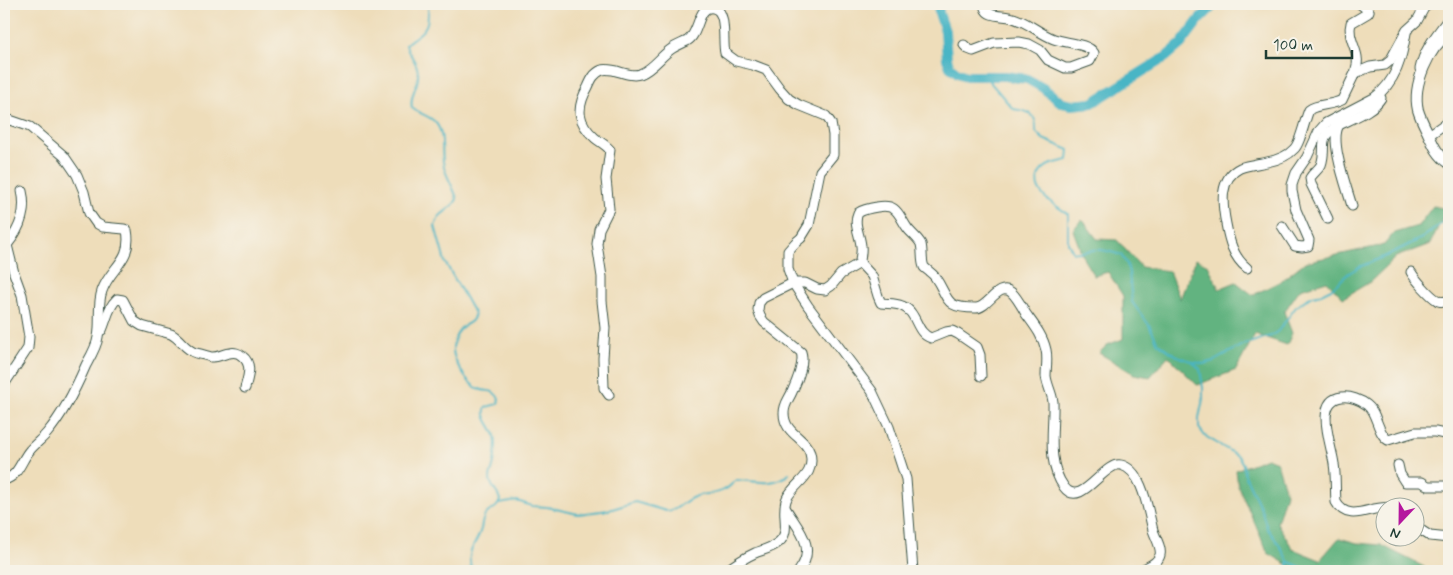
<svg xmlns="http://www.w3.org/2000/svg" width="1453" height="575" viewBox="0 0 1453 575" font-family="Mynerve,sans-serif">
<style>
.forest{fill:#62b380;stroke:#40785a}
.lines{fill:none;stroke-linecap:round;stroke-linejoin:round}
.stream{stroke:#48b5c5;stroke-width:2}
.river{stroke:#48b5c5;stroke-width:10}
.minor-casing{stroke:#3e5548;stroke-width:11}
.major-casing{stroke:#3e5548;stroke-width:12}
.minor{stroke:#fff;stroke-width:9}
.major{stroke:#fff;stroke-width:10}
</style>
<rect width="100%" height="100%" fill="#f7f3e8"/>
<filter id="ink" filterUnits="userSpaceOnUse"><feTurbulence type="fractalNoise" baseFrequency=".02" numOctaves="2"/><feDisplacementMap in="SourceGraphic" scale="10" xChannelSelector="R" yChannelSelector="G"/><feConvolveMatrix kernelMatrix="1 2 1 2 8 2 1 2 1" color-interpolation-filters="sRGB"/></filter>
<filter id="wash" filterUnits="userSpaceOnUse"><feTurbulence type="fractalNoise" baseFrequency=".0096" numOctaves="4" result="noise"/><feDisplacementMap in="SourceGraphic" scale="20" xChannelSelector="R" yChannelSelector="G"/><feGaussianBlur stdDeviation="1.12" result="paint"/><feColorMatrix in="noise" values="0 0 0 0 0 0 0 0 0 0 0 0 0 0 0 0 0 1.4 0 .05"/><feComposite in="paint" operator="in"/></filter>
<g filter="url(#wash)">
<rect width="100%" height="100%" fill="#eeddba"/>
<g class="forest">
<path d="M1433,206L1447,209L1430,244L1396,257L1370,282L1343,298L1327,281L1300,289L1284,312L1292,333L1287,345L1255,334L1236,370L1197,385L1168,356L1150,377L1134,374L1099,353L1107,345L1123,339V296L1108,272L1094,276L1084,260L1073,230L1082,219L1097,239L1117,240L1141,267L1169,271L1180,299L1196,259L1208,265L1219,289L1236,282L1253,295L1281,281L1305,262L1384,245L1394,233L1418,226Z"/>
<path d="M1267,458L1277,462L1286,493L1277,523L1293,549L1320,560L1339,538L1357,543L1381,545L1432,571H1298L1268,553L1238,486L1236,470Z"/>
</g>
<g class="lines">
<g class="stream">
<path d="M428,4C428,20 430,27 415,37C411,40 408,41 406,45C409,55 417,61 418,72C420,86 409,93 412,108C419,114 429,115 435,122C446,134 440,152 444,167C447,178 454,188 457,199C450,213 439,210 435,226L445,262L474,313C475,323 466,323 460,329C456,334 454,341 453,347C452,360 467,384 479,389C487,393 491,387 499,398L498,404L486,407C481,418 493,426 495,436C497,446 495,458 493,467C492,472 490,474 490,479C491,488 498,492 500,500C498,508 492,509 486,514C482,519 482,524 481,529C476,548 465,548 472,571"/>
<path d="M985,76L1013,109C1030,111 1037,114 1036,132L1043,139L1069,150L1068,160C1062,161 1055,163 1049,165C1043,168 1040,171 1038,177C1033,195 1056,205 1068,214V243L1073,252C1081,253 1086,251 1093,250C1102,249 1112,252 1121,255L1127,264L1129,273L1132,302L1149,325L1158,343L1175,355L1193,362L1200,369L1203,388V399L1199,418V428L1205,436L1238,456L1243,464L1244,473L1261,509L1267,528L1278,543L1288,561V571"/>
<path d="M1195,362L1203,364L1214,361L1244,344L1249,343L1271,336L1278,331L1296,307L1305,300L1313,296L1321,294L1331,289L1349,273L1359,267L1386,256L1422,238L1449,218"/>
<path d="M499,504L517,501L532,506L547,507L578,514L609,510L635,502L666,511C678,511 683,501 694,497C703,493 715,495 724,490C729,488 732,483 737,480C755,481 774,487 789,474"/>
<path d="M1289,562L1310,571"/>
<path d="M1316,571L1333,566L1345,571"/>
</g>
<path class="river" d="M938,4L939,13L945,31L947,59L950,67L958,73L966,76H1005L1027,79L1043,88L1062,103L1072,105L1092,103L1166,57L1181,44L1199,20L1215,4"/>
</g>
</g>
<g filter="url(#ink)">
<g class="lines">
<g class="minor-casing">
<g id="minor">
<path d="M1360,4L1369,11L1368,13L1351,23C1346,40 1362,52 1356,69L1358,72L1370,67L1385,65L1390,61L1407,30L1417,21L1424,8L1429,4"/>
<path d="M964,45L968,49L973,51L994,43L1019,42L1029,44L1040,50L1048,60L1065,68H1071L1090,61L1094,53C1088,43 1065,43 1054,39C1038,33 1026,20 1009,17C1001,15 988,17 985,8L987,4"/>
<path d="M1420,69C1424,49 1437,34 1449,18"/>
<path d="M4,118L30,127L64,156L77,175L84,192L89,213L96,223L103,227L124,229L127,230C133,261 110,267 102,291C97,305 101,322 98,337C97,346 91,356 86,365C76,388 64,413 47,433C42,439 35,444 30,450C21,460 19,476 4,480"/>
<path d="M1429,135L1449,121"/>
<path d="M1352,206C1347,188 1329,141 1339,125C1353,118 1373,111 1381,98"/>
<path d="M1328,219L1311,184L1310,178C1313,173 1318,170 1321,165C1328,145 1315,139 1339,125"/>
<path d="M1282,226L1295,246L1302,247L1308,246L1309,240L1296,210L1292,191V185L1296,173L1307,157L1319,131L1326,123L1374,98C1396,82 1402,58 1406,33"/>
<path d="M4,241L7,245L14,273L22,295L29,337L28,348L7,380L4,383"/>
<path d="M7,245C19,230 27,211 22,191"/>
<path d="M860,263L872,276L878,296L881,303C888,304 895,303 902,306C918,312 915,333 931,338L946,332L952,331L958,334L977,347L980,355L981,376"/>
<path d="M1247,268C1233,257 1229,240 1226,224C1222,204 1219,178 1240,168C1248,165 1258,164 1267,162C1277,160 1287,157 1294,149C1300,144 1305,119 1309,110C1318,103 1331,106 1342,100L1356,71"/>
<path d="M1411,272C1415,279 1430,296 1437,300C1440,303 1445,301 1449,301"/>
<path d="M102,330C107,319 108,307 117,299L123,300L134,321L142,326L171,334C181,339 185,350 196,353C201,354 207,356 211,357C218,358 224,353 230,353C234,352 239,353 242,356C253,364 248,377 245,388"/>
<path d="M609,395L604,388L603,358L605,328L602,301V277L597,244L599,229L609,209L606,179L610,150C606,145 600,142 595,138C577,122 576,108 588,87C591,80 594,73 602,70C615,67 628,78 640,74C653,69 660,57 670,50C675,46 681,44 687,41C700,34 697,5 713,8C728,10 722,42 725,53L736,61L753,65L766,70L780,89L789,99L799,105L826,116L831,123L833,135V155L820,171L809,225L801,238L795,243L788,251V269L793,283L808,306L872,391L889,427L906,479L913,571H912"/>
<path d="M1398,465L1400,474L1405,482H1422L1428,486H1449"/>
<path d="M1390,508C1373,504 1349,525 1336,502C1335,489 1336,476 1334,464C1332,446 1313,400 1342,397C1350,396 1361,400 1367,405C1377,412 1377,433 1388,440L1415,432H1435L1449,435"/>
<path d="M786,509C799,530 817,547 799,571"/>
<path d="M1416,527L1430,536L1449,538"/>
<path d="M726,571C735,564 744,558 755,553C763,550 772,548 779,542C792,531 780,512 787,498C795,482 816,476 810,453C805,437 784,434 784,413C784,404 789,399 792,392C797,381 805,363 801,352L764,322L760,316L758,310L759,303L763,298L793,283H805L817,289L825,290L831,286L841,274L860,263C860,257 862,251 861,246C860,234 853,224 858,213C864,209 870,208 877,207C898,203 898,215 908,229C912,234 918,238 921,244C923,252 921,260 924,267C928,271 932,273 935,277C950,299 943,308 976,308C988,308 998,282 1011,292C1017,297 1022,307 1026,314C1034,325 1043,336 1046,350C1048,359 1046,368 1046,376C1047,385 1052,393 1053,402C1054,430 1046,462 1064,487C1081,510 1104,461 1121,465C1143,470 1148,512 1153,530C1155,537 1162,548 1160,555C1158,564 1146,567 1140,571"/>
</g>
</g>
<g class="major-casing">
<path id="major" d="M1449,34C1429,47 1412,85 1418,110C1420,117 1424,125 1427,131C1433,144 1437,155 1449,163"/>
</g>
<use href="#minor" class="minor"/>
<use href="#major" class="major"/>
</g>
</g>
<rect width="1453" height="575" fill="none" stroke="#f7f3e8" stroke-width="20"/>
<g transform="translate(1400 522) rotate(202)"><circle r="24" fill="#f7f3e8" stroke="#a1aaa0"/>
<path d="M0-4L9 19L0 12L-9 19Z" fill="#b5179e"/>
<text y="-8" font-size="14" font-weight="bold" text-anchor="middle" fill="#1f3d34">N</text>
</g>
<path d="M1266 50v8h86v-8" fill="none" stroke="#1f3d34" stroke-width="2.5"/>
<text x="1273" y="50" font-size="15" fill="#1f3d34" stroke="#f7f3e8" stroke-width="4" paint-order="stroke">100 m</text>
</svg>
